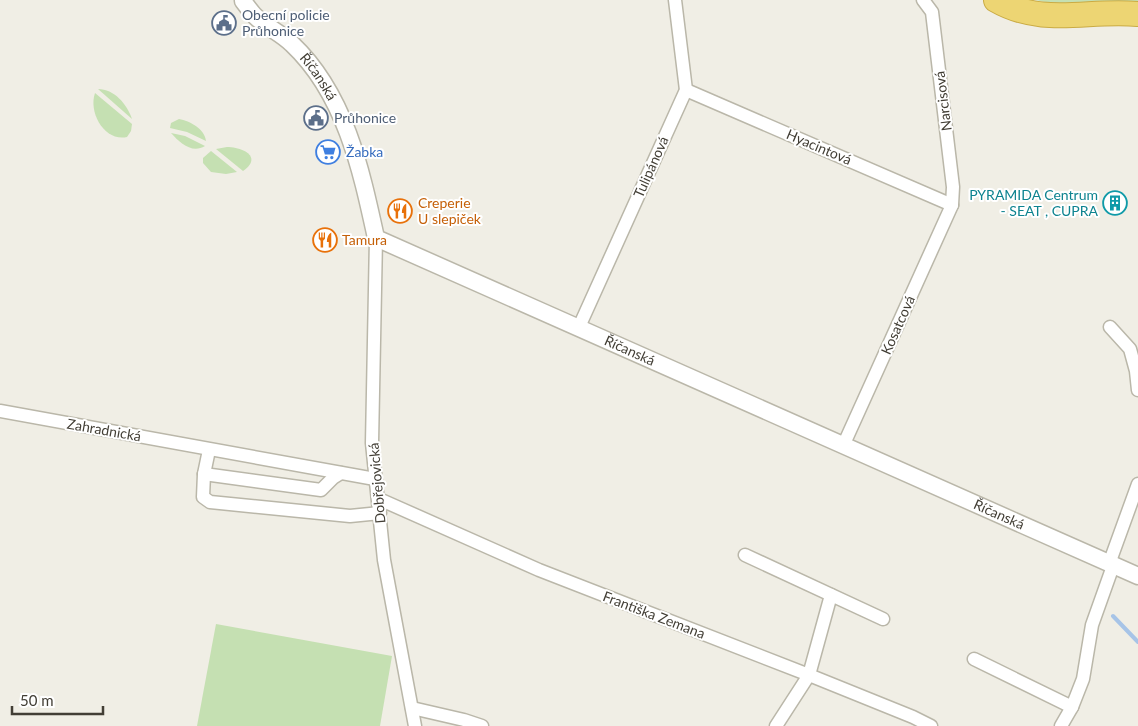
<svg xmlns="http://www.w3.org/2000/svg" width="1138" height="726" viewBox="0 0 1138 726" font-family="Lato,sans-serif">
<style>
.green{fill:#c5e0b2}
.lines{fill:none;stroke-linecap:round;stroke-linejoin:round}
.stream{stroke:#a7c4e7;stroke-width:4}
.minor-casing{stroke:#bab7a9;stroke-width:15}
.tertiary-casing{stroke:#bab7a9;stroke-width:19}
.motorway-casing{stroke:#caab44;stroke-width:26}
.minor{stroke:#fff;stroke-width:12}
.tertiary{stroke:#fff;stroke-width:16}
.motorway{stroke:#edd573;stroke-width:24}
.labels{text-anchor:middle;stroke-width:4;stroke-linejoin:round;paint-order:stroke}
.service-label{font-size:14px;fill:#4e5e75;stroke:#fff;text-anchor:start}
.street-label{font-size:14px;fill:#423e35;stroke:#fff}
.shop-label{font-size:14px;fill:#366cbe;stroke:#fff;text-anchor:start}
.culture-label{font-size:14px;fill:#0d838f;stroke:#fff;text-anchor:end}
.food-label{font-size:14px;fill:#c56008;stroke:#fff;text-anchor:start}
</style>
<rect width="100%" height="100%" fill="#f0eee5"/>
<g class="green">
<path d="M1035,0H1138V1C1104,0 1070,8 1035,0Z"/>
<path d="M98,89C114,89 127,104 132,119Z"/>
<path d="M95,93L132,124L131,131L127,137C105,142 88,113 95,93Z"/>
<path d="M179,119C190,121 205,129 206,141L187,132L170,128L171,123Z"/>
<path d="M171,133L185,136L205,146C192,154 180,143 171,133Z"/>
<path d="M227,147C243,147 263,157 243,171L216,149Z"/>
<path d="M211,151L237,172L226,174L211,172L203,163V158Z"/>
<path d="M216,624L392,656L380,726H197Z"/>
</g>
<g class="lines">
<path class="stream" d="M1113,616L1138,642"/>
<g class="minor-casing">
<g id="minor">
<path d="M686,90L952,205"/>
<path d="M376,238L372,443L384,560L415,726"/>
<path d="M579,327L686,90L675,0"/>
<path d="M1110,327L1130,349L1136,371L1138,390"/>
<path d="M0,411L375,479"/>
<path d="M843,446L952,205L953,187L932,12L923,0"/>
<path d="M209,450L204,474L203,497L210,502L350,516L380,513"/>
<path d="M204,474L321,490L333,478L341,473"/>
<path d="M379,499L539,570L809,675L913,717L931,726"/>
<path d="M745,555L883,619"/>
<path d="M1109,564L1138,484"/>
<path d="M974,659L1072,707"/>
<path d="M412,708L464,720L482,726"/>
<path d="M776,726L809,675L831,595"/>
<path d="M1061,726L1072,707L1083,679L1092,625L1113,566"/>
</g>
</g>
<g class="tertiary-casing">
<g id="tertiary">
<path id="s1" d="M243,1C247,6 251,12 255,16C266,27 281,33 292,44C345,94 361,169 376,238L1138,576"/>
</g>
</g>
<g class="motorway-casing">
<path id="motorway" d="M996,0C1043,27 1088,9 1138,14"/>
</g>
<use href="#minor" class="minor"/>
<use href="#tertiary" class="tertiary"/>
<use href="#motorway" class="motorway"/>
</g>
<defs>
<g id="civic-ring" transform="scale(1.25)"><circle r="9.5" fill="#fff" stroke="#5c6f8a" stroke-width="1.5"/><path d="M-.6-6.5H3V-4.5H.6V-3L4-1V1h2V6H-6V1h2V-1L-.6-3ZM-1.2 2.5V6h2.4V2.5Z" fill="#5c6f8a"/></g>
<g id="supermarket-ring" transform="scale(1.25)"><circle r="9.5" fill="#fff" stroke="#3f7fe0" stroke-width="1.5"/><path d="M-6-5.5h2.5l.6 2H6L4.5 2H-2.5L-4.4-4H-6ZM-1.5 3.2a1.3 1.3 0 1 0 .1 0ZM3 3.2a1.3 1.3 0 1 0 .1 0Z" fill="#3f7fe0"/></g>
<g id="building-ring" transform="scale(1.25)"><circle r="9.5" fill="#fff" stroke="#0f9aa8" stroke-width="1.5"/><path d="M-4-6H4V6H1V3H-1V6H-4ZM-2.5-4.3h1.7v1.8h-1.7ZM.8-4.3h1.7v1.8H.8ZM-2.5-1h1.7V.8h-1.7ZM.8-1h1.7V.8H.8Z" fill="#0f9aa8"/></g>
<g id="restaurant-ring" transform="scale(1.25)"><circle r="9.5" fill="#fff" stroke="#e8710a" stroke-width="1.5"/><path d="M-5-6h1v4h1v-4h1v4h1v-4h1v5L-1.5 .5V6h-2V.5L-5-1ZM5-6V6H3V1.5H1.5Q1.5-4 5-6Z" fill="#e8710a"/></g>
</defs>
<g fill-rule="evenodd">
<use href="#civic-ring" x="224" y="23"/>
<use href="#civic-ring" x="316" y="118"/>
<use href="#supermarket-ring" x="328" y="152"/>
<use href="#building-ring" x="1115" y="203"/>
<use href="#restaurant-ring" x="400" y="211"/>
<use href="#restaurant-ring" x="325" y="240"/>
</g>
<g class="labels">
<g class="service-label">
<text x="242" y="20">Obecní policie<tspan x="242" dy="16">Průhonice</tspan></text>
<text x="334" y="123">Průhonice</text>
</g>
<g class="street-label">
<text dy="5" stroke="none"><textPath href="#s1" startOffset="108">Říčanská</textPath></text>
<text transform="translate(943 101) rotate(-97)" y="5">Narcisová</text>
<text transform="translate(819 147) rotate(23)" y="5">Hyacintová</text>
<text transform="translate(651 167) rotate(-66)" y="5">Tulipánová</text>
<text transform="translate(898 325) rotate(-66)" y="5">Kosatcová</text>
<text dy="5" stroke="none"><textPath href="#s1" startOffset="558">Říčanská</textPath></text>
<text transform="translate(104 430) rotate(10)" y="5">Zahradnická</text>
<text transform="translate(377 483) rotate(-95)" y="5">Dobřejovická</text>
<text dy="5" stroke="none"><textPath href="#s1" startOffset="962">Říčanská</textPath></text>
<text transform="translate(654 615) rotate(21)" y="5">Františka Zemana</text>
</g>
<g class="shop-label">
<text x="346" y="157">Žabka</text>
</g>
<g class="culture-label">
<text x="1098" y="200">PYRAMIDA Centrum<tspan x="1098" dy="16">- SEAT , CUPRA</tspan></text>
</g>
<g class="food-label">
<text x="418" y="208">Creperie<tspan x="418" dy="16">U slepiček</tspan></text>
<text x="342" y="245">Tamura</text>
</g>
</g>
<path d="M12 706v8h91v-8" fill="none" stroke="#423e35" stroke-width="2.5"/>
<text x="20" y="706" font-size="15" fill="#423e35" stroke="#ffffff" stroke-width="4" paint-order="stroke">50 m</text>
</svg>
